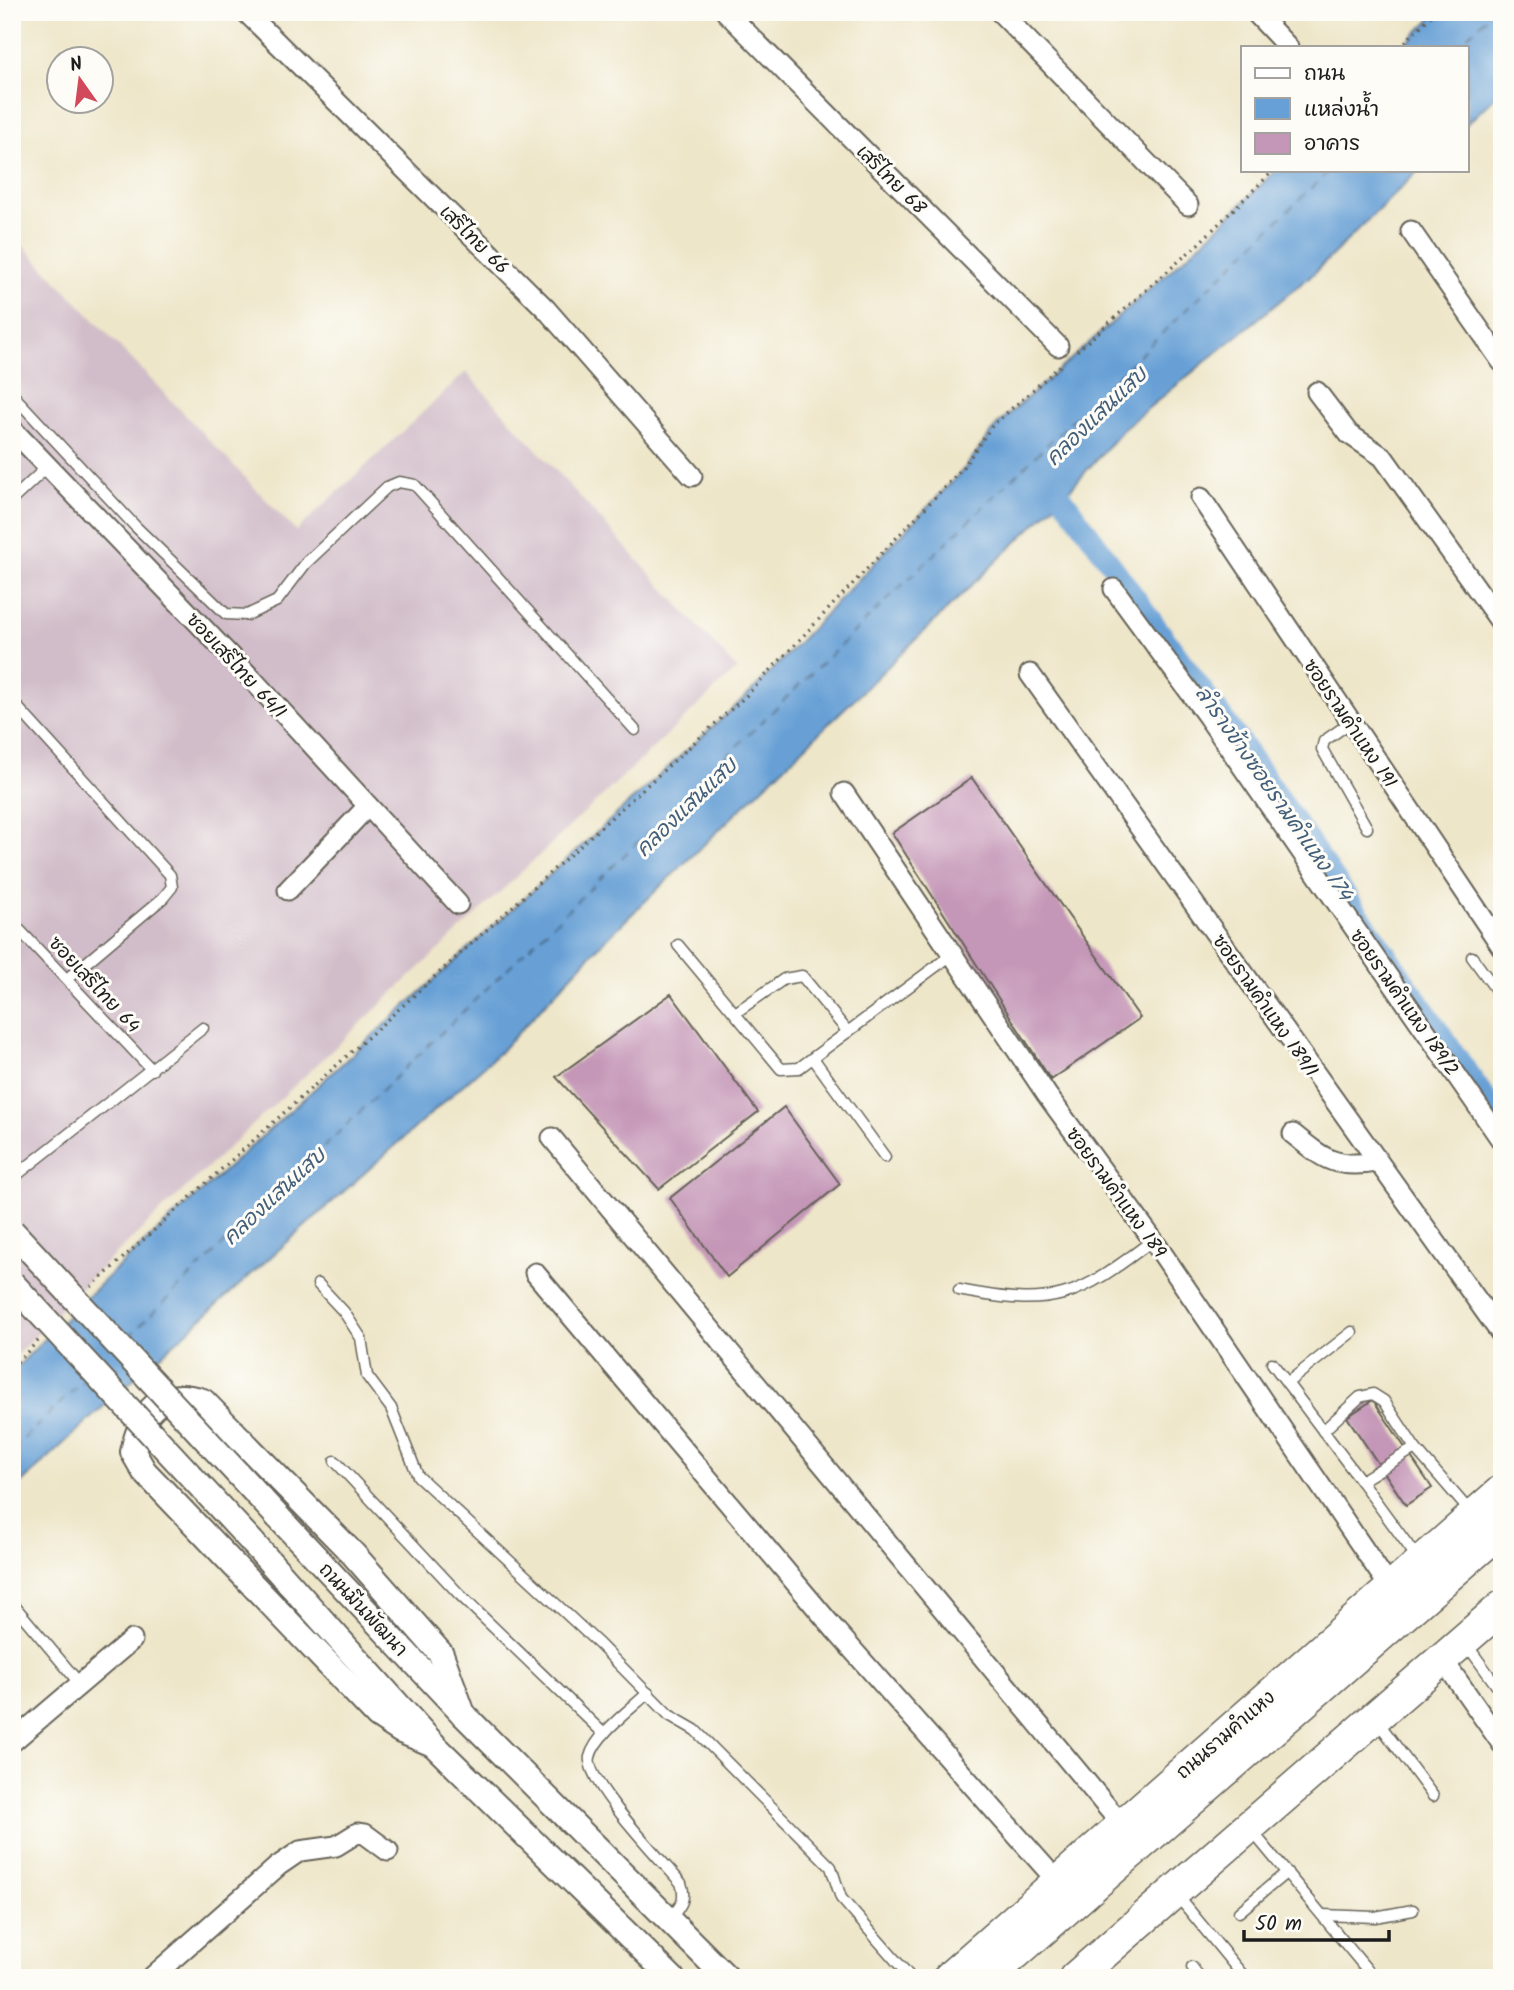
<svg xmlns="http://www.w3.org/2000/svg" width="1514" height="1990" viewBox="0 0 1514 1990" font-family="Kalam,'Playpen Sans Thai',sans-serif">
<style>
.industrial{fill:#d1bdc9}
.water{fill:#67a0d6;stroke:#425e79;stroke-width:2}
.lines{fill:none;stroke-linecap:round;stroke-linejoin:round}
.canal{stroke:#67a0d6;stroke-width:21}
.ferry{stroke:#425e79;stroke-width:2;stroke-dasharray:9 7;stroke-linecap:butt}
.building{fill:#c496b7}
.service-casing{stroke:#666359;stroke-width:13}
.minor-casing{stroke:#666359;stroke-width:23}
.tertiary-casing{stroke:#666359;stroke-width:28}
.primary-casing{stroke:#666359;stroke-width:35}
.path{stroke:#666359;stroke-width:3.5;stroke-dasharray:2 5;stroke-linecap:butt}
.service{stroke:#fff;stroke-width:10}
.minor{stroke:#fff;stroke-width:19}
.tertiary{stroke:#fff;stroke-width:24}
.primary{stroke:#fff;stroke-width:32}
.tertiary-bridge-casing{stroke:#666359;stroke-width:28;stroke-linecap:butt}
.tertiary-bridge{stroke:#fff;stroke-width:24}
.labels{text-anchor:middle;stroke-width:6;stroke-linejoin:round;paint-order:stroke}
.street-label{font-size:19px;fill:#1c1c1c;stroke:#fdfcf7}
.water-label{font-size:21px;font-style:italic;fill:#425e79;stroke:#fdfcf7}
</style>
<rect width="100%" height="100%" fill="#fdfcf7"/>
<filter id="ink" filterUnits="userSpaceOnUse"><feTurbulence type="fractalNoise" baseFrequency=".0143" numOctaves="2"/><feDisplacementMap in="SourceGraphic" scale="14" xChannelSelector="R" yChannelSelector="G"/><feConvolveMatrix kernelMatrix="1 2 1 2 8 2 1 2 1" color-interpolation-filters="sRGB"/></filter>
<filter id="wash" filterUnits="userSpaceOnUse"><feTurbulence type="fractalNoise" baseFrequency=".00686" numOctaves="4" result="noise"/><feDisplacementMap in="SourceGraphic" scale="28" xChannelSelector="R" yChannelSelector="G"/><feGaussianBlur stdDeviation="1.57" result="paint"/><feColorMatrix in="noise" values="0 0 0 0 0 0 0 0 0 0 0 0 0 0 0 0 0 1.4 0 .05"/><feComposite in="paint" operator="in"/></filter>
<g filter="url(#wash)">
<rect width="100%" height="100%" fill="#eee6c9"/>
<path class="industrial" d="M12,234L296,531L466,372L737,669L88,1280L12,1360Z"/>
<g class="water">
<path d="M1438,12H1502V90L1467,124V47H1402Z"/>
<path d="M1276,170H1419L1313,274L1124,428L1066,494L600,945L502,1050L94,1415L12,1492V1372L105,1279L751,692L964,469L998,424L1208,237Z"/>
</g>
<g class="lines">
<path class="canal" d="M1047,476L1244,747L1502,1122"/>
<g class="ferry">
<path d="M1456,47L1492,12"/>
<path d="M128,1337L1330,170"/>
<path d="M101,1364L112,1353"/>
<path d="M12,1450L84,1380"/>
</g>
</g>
<g id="blocks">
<g class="building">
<path d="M972,778L1140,1018L1051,1080L892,833Z"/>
<path d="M671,994L758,1112L659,1189L556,1077Z"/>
<path d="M784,1107L840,1184L727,1277L670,1198Z"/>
<path d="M1373,1400L1432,1488L1406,1505L1347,1417Z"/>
</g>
</g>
</g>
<g filter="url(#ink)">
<use href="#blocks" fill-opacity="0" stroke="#666359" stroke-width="2"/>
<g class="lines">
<g class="service-casing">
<g id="service">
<path d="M12,394L135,526L226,614L247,615L277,601L306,563L387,487L399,482L415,485L635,730"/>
<path d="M12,500L48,466"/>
<path d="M12,701L170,875L172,887L163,898L68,978"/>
<path d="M1351,722L1324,741L1322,749L1367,828"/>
<path d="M12,922L152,1070"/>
<path d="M678,945L781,1069L799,1068L954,953"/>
<path d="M1472,957L1502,998"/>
<path d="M735,1013L784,979L802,976L848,1032"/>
<path d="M813,1058L885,1157"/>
<path d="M18,1174L203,1028"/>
<path d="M318,1284L344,1312L361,1338L367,1376L391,1408L418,1476L599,1644L669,1715L695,1730L831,1867L841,1898L911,1978"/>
<path d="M959,1290C1055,1309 1077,1298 1153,1240"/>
<path d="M12,1329L14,1331"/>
<path d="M1272,1363L1361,1481"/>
<path d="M1287,1383L1352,1332"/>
<path d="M1323,1431L1360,1397L1373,1394L1384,1401L1415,1448"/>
<path d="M335,1461L459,1594L604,1734"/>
<path d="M1418,1559L1361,1481L1415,1448L1472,1514"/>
<path d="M12,1603L80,1684"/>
<path d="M1467,1645L1502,1693"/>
<path d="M648,1693C632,1708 595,1735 590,1757C584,1780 663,1862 681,1883C687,1900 680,1907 669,1920"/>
<path d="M1378,1722L1433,1796"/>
<path d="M1252,1831L1374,1978"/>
<path d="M1176,1894L1245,1978"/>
<path d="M1239,1912L1287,1872"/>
<path d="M1322,1915L1375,1917L1413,1910"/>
<path d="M1192,1967L1200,1978"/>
</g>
</g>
<g class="minor-casing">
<g id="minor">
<path d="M246,12L546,309L692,476"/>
<path d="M726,12L1058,346"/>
<path d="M1000,12L1188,205"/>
<path d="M1255,12L1288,47"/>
<path d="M1411,231L1502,362"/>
<path d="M1317,392L1349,434L1383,457L1502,624"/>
<path d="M12,429L252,679L458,904"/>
<path d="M1201,498L1502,947"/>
<path d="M1114,589L1208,717L1502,1141"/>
<path d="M1030,674L1502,1335"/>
<path d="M844,793L1047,1095L1153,1240L1391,1589"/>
<path d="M288,890L368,806"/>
<path d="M1293,1134C1325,1160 1336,1169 1377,1162"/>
<path d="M552,1138L1122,1825"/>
<path d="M535,1273L836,1631L1057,1881"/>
<path d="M1443,1660L1502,1744"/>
<path d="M12,1742L132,1640"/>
<path d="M151,1978L278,1866L300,1851L336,1846L357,1833L365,1834L388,1851"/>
</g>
</g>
<g class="tertiary-casing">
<g id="tertiary">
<path d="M278,1517L463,1714L727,1978"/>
<path d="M252,1542L433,1744L672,1978"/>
<path d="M433,1744L401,1731L378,1716L144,1471L133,1452C141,1412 159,1387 203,1401L354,1555L441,1654L463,1714"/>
</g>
</g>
<g class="primary-casing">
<g id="primary">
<path d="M949,1978L1502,1491"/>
<path d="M987,1978L1502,1529"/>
<path d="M1075,1978L1502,1607"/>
</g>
</g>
<g class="path">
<path d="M1400,47L1435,12"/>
<path d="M1077,351L1195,247L1274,170"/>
<path d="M91,1287L747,695L961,470L992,426L1061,365"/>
<path d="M12,1367L39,1340"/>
</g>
<use href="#service" class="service"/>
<use href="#minor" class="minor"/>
<use href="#tertiary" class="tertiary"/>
<use href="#primary" class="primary"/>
<g class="tertiary-bridge-casing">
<g id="tertiary-bridge">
<path d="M12,1231L278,1517"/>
<path d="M12,1283L252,1542"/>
</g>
</g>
<use href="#tertiary-bridge" class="tertiary-bridge"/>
</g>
</g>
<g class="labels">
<g class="street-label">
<text transform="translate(892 179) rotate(45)" y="7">เสรีไทย 68</text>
<text transform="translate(475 239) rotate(45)" y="7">เสรีไทย 66</text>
<text transform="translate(237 665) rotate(47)" y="7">ซอยเสรีไทย 64/1</text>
<text transform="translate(1351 723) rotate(56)" y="7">ซอยรามคำแหง 191</text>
<text transform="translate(95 984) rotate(47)" y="7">ซอยเสรีไทย 64</text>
<text transform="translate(1405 1002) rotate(55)" y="7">ซอยรามคำแหง 189/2</text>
<text transform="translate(1266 1005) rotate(55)" y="7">ซอยรามคำแหง 189/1</text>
<text transform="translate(1117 1192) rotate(54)" y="7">ซอยรามคำแหง 189</text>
<text transform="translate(364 1609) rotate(47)" y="7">ถนนมีนพัฒนา</text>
<text transform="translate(1225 1734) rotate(-41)" y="7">ถนนรามคำแหง</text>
</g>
<g class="water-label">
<text transform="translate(1096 416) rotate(-44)" y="7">คลองแสนแสบ</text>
<text transform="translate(1274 793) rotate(55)" y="7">ลำรางข้างซอยรามคำแหง 174</text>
<text transform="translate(686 807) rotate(-44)" y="7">คลองแสนแสบ</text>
<text transform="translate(274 1196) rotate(-43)" y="7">คลองแสนแสบ</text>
</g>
</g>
<rect width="1514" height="1990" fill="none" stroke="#fdfcf7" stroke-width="42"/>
<rect x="1241" y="46" width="228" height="126" fill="#fdfcf7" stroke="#a3a29f" stroke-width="2"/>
<rect x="1255" y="68" width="35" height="10" fill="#ffffff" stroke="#a3a29f" stroke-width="2"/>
<text x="1304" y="80" font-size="21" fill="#1c1c1c">ถนน</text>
<rect x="1255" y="98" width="35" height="21" fill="#67a0d6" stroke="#a3a29f" stroke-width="2"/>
<text x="1304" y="116" font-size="21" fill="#1c1c1c">แหล่งน้ำ</text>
<rect x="1255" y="133" width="35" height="21" fill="#c496b7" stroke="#a3a29f" stroke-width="2"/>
<text x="1304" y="150" font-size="21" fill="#1c1c1c">อาคาร</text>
<g transform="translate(80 80) rotate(346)"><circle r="33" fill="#fdfcf7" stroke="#a3a29f" stroke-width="2"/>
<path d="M0-5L12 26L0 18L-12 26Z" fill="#d1495b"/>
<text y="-10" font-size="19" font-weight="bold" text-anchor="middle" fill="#1c1c1c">N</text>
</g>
<path d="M1244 1930v10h145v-10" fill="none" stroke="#1c1c1c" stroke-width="3.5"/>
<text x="1255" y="1930" font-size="21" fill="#1c1c1c" stroke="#fdfcf7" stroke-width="5" paint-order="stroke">50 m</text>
</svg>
